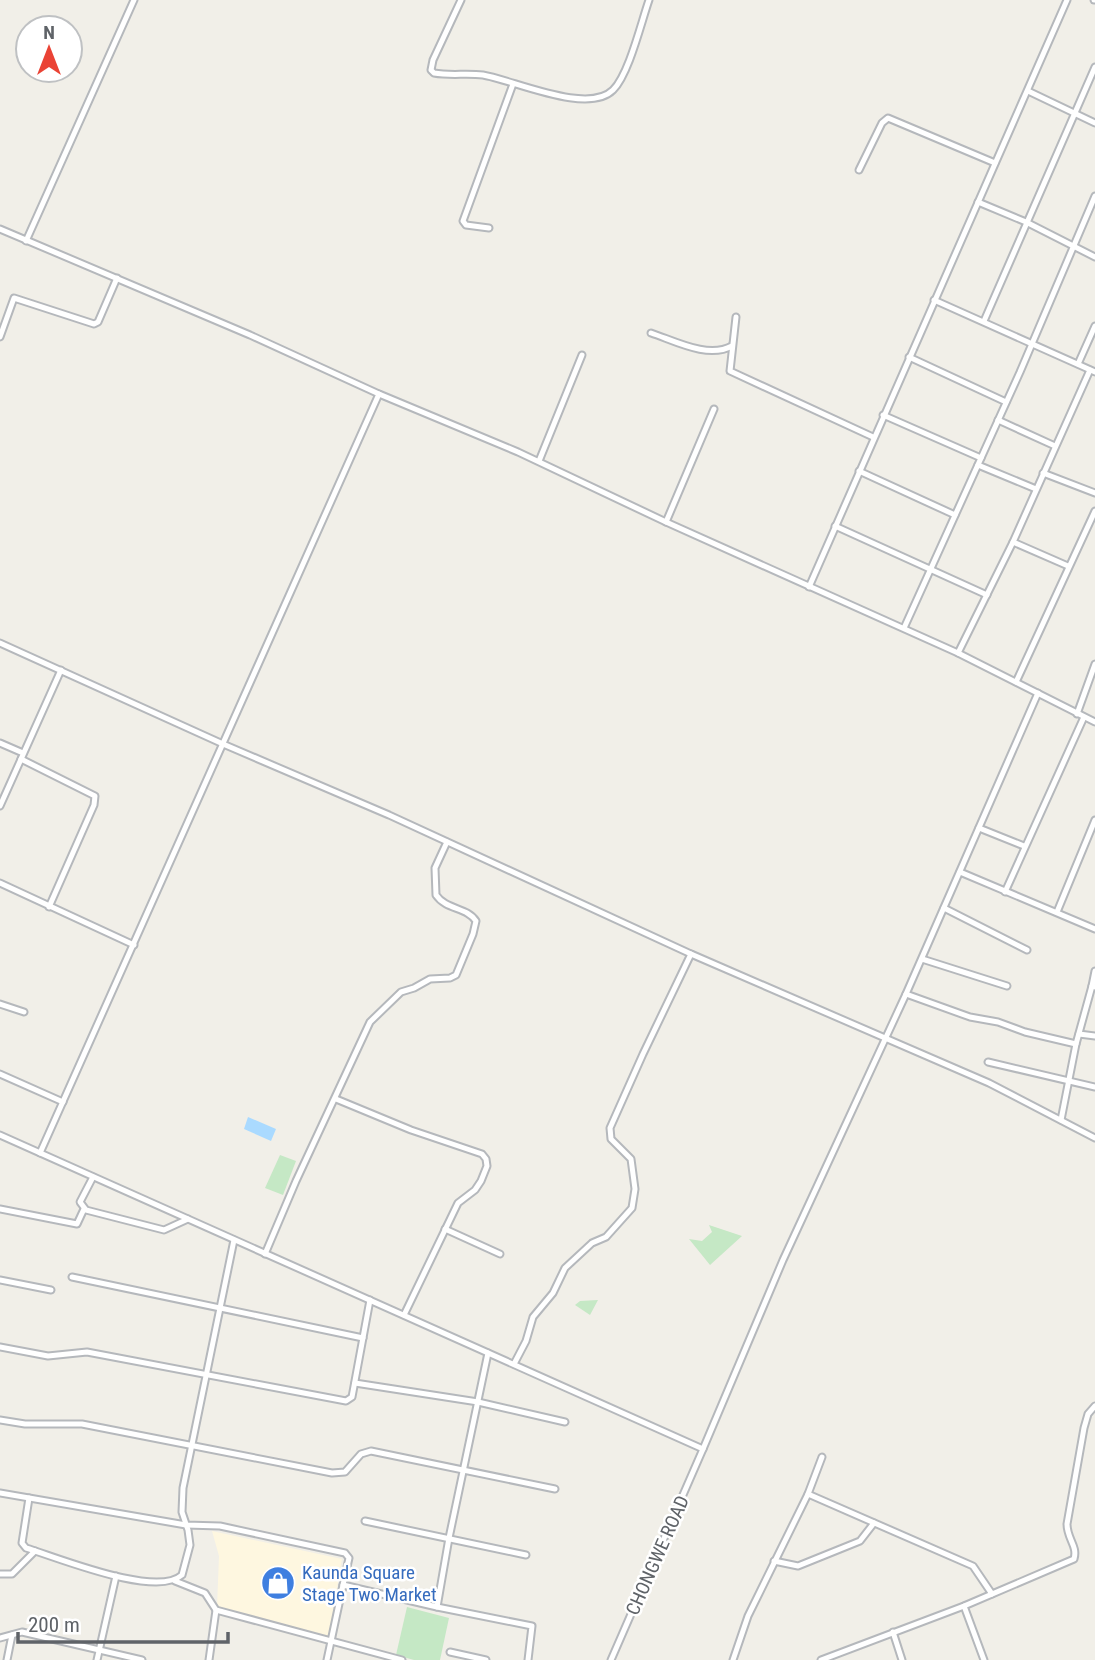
<svg xmlns="http://www.w3.org/2000/svg" width="1095" height="1660" viewBox="0 0 1095 1660" font-family="'Roboto Condensed',sans-serif">
<style>
.commercial{fill:#fef7e0}
.green{fill:#c5e8c5}
.water{fill:#aadaff}
.lines{fill:none;stroke-linecap:round;stroke-linejoin:round}
.street-casing{stroke:#b5b8bc;stroke-width:9}
.street{stroke:#fff;stroke-width:5}
.labels{text-anchor:middle;stroke-width:5;stroke-linejoin:round;paint-order:stroke}
.street-label{font-size:19px;fill:#5f6368;stroke:#fff}
.shop-label{font-size:19px;fill:#366cbe;stroke:#fff;text-anchor:start}
</style>
<rect width="100%" height="100%" fill="#f1efe8"/>
<path class="commercial" d="M212,1531L342,1559L328,1641L217,1607L219,1556Z"/>
<g class="green">
<path d="M280,1155L296,1161L283,1195L265,1188Z"/>
<path d="M709,1225L742,1236L710,1265L689,1239L702,1241L712,1232Z"/>
<path d="M598,1300L590,1315L575,1305L580,1301Z"/>
<path d="M407,1607L449,1618L440,1660H414L396,1655Z"/>
</g>
<path class="water" d="M248,1117L276,1129L271,1141L244,1129Z"/>
<g class="lines">
<g class="street-casing">
<g id="street">
<path d="M461,0L433,60L431,70L434,73C450,76 466,73 483,75C513,80 588,115 613,90C629,74 641,23 649,0"/>
<path d="M1094,0H1095"/>
<path d="M1028,91L1095,123"/>
<path d="M859,170L882,123L888,118L995,163"/>
<path d="M978,202L1026,222L1095,257"/>
<path d="M489,228L466,225L463,221L513,84"/>
<path d="M0,229L250,335L379,394L518,452L666,522L958,653L1095,722"/>
<path d="M26,241L134,0"/>
<path d="M934,300L1095,372"/>
<path d="M736,317L730,371L873,437"/>
<path d="M984,321L1095,67"/>
<path d="M651,333C675,341 708,359 732,346"/>
<path d="M0,337L14,298L94,324L98,322L117,278"/>
<path d="M909,357L1006,402"/>
<path d="M1078,364L1095,326"/>
<path d="M883,415L981,458"/>
<path d="M998,420L1055,446"/>
<path d="M539,461L582,355"/>
<path d="M978,465L1036,489"/>
<path d="M859,471L955,515"/>
<path d="M1043,473L1095,493"/>
<path d="M666,522L714,409"/>
<path d="M835,526L987,595"/>
<path d="M1013,542L1068,566"/>
<path d="M809,587L1067,0"/>
<path d="M904,628L1020,372L1095,196"/>
<path d="M0,643L223,744L389,815L691,954L989,1083L1095,1138"/>
<path d="M958,653L1013,542L1090,370"/>
<path d="M1016,682L1095,511"/>
<path d="M1077,714L1095,664"/>
<path d="M0,743L23,753"/>
<path d="M21,759L95,796L94,805L49,907"/>
<path d="M0,806L61,670"/>
<path d="M979,828L1024,846"/>
<path d="M960,872L1095,929"/>
<path d="M0,883L134,945"/>
<path d="M1005,892L1084,717"/>
<path d="M944,908L1027,950"/>
<path d="M1057,912L1095,820"/>
<path d="M922,959L1007,986"/>
<path d="M1095,971L1092,986L1095,987"/>
<path d="M906,994L970,1017L998,1022L1025,1032L1076,1044"/>
<path d="M0,1004L24,1012"/>
<path d="M1079,1034L1095,1036"/>
<path d="M988,1062L1095,1087"/>
<path d="M0,1074L63,1102"/>
<path d="M336,1099L411,1130L482,1154L486,1159L487,1166L481,1181L475,1190L458,1203L404,1315"/>
<path d="M1061,1120L1076,1044L1092,986"/>
<path d="M0,1135L703,1449L783,1260L906,994L1038,693"/>
<path d="M40,1153L379,394"/>
<path d="M93,1177L80,1202L86,1210L164,1230L188,1219"/>
<path d="M0,1209L77,1224L84,1209"/>
<path d="M445,1229L500,1254"/>
<path d="M265,1254L296,1181L370,1022L401,992L414,988L430,979L450,978L456,975L473,934L476,921C467,907 446,910 436,895L435,868L447,842"/>
<path d="M72,1277L363,1338"/>
<path d="M0,1280L51,1290"/>
<path d="M0,1347L48,1356L87,1352L346,1401L352,1397L370,1300"/>
<path d="M514,1364L526,1341L533,1317L553,1293L565,1268L592,1243L606,1237L632,1208L635,1189L631,1159L611,1139L610,1128L643,1054L691,954"/>
<path d="M355,1383L478,1402L565,1422"/>
<path d="M0,1420L25,1424H82L332,1473L345,1472L361,1454L371,1451L555,1489"/>
<path d="M0,1493L186,1525L220,1526L345,1553L349,1558L343,1585"/>
<path d="M808,1494L973,1566L992,1594"/>
<path d="M29,1498L22,1543L26,1548C59,1558 156,1598 182,1575L190,1545L188,1530L182,1512L183,1488L234,1240"/>
<path d="M365,1521L526,1555"/>
<path d="M774,1561L798,1566L860,1541L874,1523"/>
<path d="M0,1574H12L35,1551"/>
<path d="M175,1581L205,1593L216,1610L402,1660"/>
<path d="M964,1606L984,1660"/>
<path d="M437,1607L449,1538L488,1353"/>
<path d="M893,1632L902,1660"/>
<path d="M0,1638L22,1632L142,1660"/>
<path d="M450,1652L486,1660"/>
<path d="M7,1660L12,1635"/>
<path d="M97,1660L116,1576"/>
<path d="M209,1660L216,1610"/>
<path d="M327,1660L343,1585L437,1607L532,1626L528,1660"/>
<path d="M611,1660L703,1449"/>
<path d="M733,1660L748,1616L808,1494L822,1457"/>
<path d="M821,1660L964,1606L1074,1559C1078,1546 1067,1539 1067,1524L1084,1428L1088,1414L1095,1406"/>
</g>
</g>
<use href="#street" class="street"/>
</g>
<defs>
<g id="shop-disc" transform="scale(1.75)"><circle r="9.5" fill="#3f7fe0" stroke="#fff"/><path d="M-5-2.5h2.3a2.7 3.5 0 0 1 5.4 0H5L5.5 6h-11ZM-1.5-2.5h3a1.5 2.3 0 0 0-3 0Z" fill="#fff"/></g>
</defs>
<g fill-rule="evenodd">
<use href="#shop-disc" x="278" y="1583"/>
</g>
<g class="labels">
<g class="street-label">
<text transform="translate(657 1555) rotate(-66)" y="7">CHONGWE ROAD</text>
</g>
<g class="shop-label">
<text x="302" y="1579">Kaunda Square<tspan x="302" dy="22">Stage Two Market</tspan></text>
</g>
</g>
<g transform="translate(49 49)"><circle r="33" fill="#ffffff" stroke="#bfc1c3" stroke-width="2"/>
<path d="M0-5L12 26L0 18L-12 26Z" fill="#ea4335"/>
<text y="-10" font-size="19" font-weight="bold" text-anchor="middle" fill="#5f6368">N</text>
</g>
<path d="M18 1632v10h210v-10" fill="none" stroke="#5f6368" stroke-width="3.5"/>
<text x="28" y="1632" font-size="21" fill="#5f6368" stroke="#ffffff" stroke-width="5" paint-order="stroke">200 m</text>
</svg>
